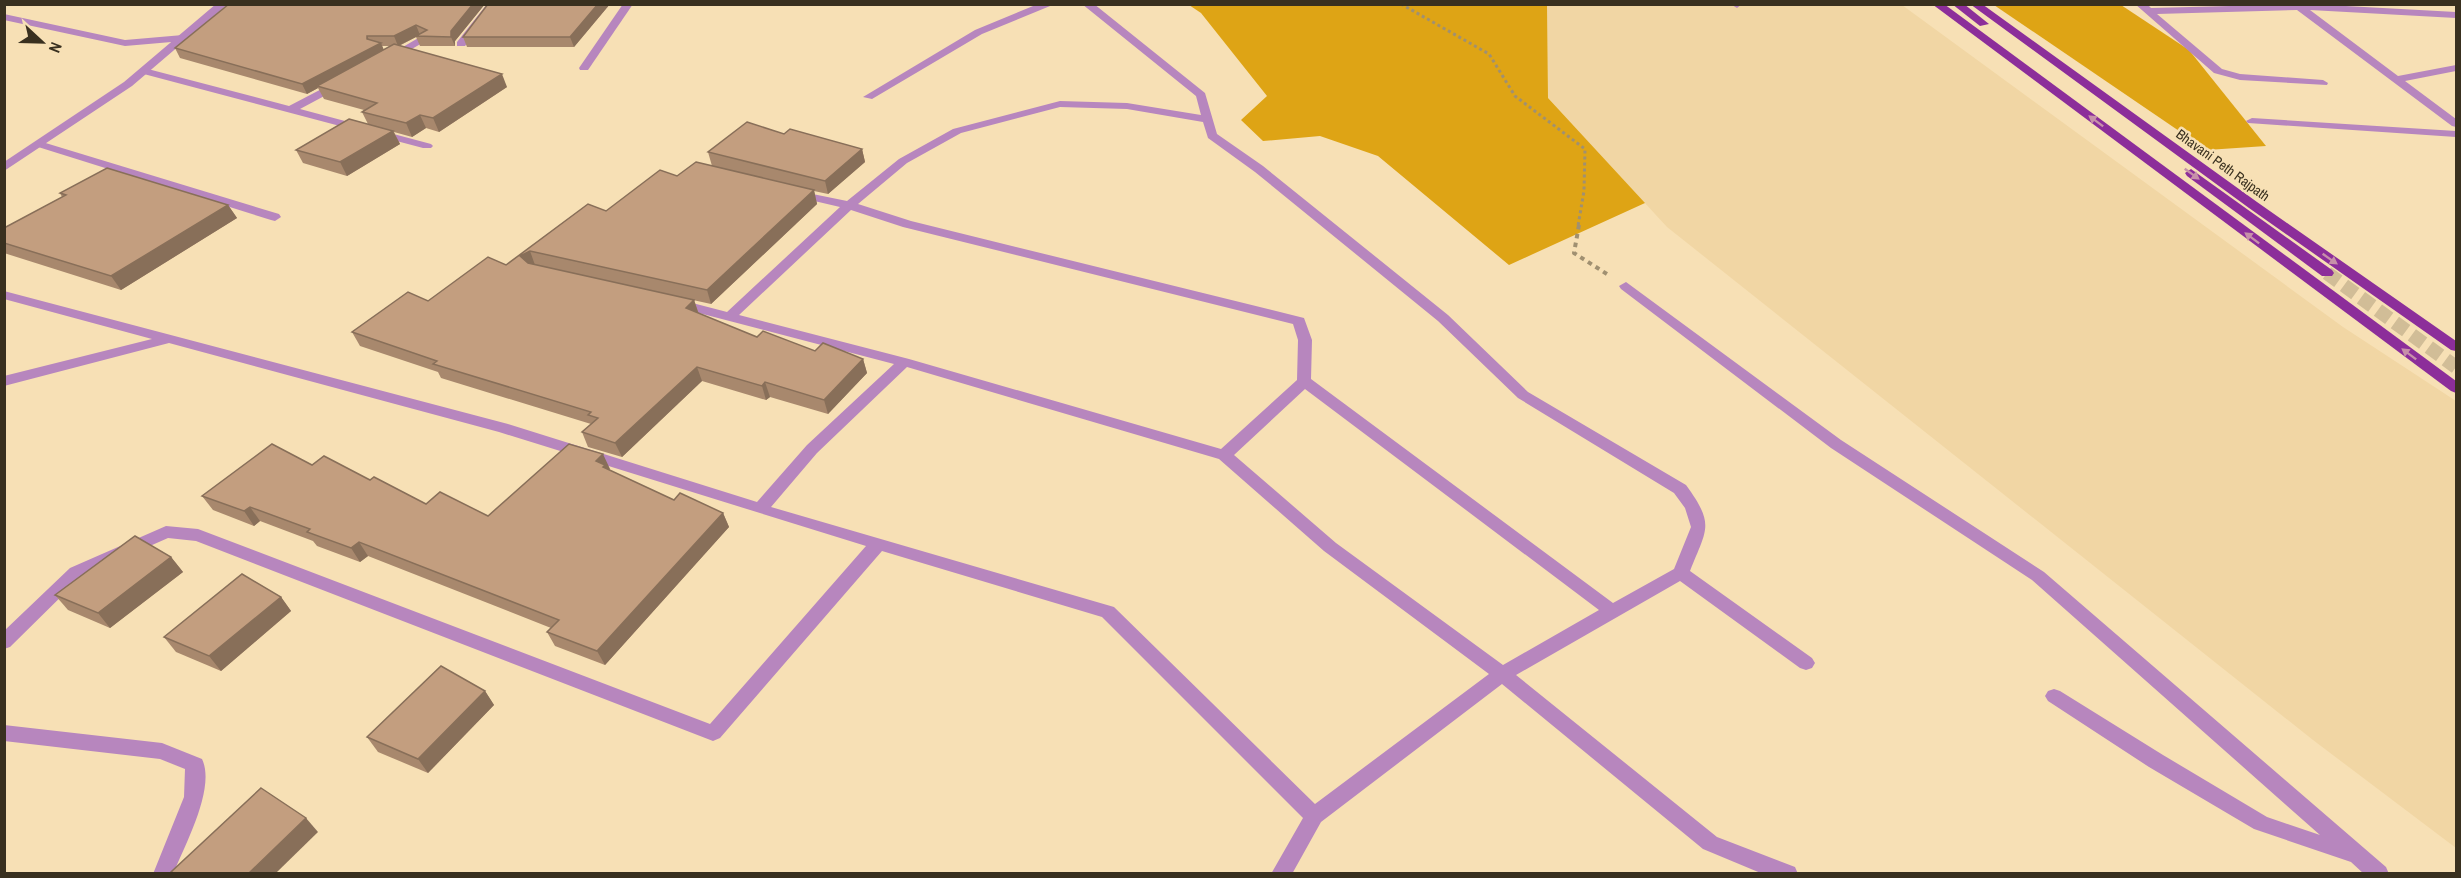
<svg xmlns="http://www.w3.org/2000/svg" width="2461" height="878" viewBox="0 0 2461 878" font-family="'Archivo Narrow',sans-serif">
<style>
.built{fill:#f1d6a4}
.green{fill:#dea415}
.lines{fill:none;stroke-linecap:round;stroke-linejoin:round}
.primary-tunnel{stroke:#d1bd97;stroke-width:14;stroke-dasharray:14 7;stroke-linecap:butt}
.path-far1{stroke:#a09071;stroke-width:3;stroke-dasharray:3 3;stroke-linecap:butt}
.path{stroke:#a09071;stroke-width:4;stroke-dasharray:4.5 4.5;stroke-linecap:butt}
.service{fill:#b786be;fill-rule:evenodd}
.minor{fill:#b786be;fill-rule:evenodd}
.tertiary{fill:#b786be;fill-rule:evenodd}
.primary{fill:#8c2e9a;fill-rule:evenodd}
.wall{fill:#a8886d;fill-rule:evenodd}
.shaded-wall{fill:#886f59}
.building{fill:#c39e7f;stroke:#886f59;stroke-width:1.5}
.oneway{fill:#c790a9}
.labels{text-anchor:middle;stroke-width:5;stroke-linejoin:round;paint-order:stroke}
.far-street-label{font-size:14px;fill:#39301f;stroke:#f7e0b5}
</style>
<rect width="100%" height="100%" fill="#f7e0b5"/>
<path class="built" d="M1547,5H1902L2343,327L2456,401V848L2313,740L1667,227L1548,98Z"/>
<g class="green">
<path d="M1189,5H1547L1548,98L1645,203L1509,265L1378,156L1320,136L1263,141L1241,120L1267,96L1201,13Z"/>
<path d="M1994,5H2121L2189,50L2266,146L2207,150Z"/>
</g>
<g class="lines">
<path class="primary-tunnel" d="M2327,273L2456,367"/>
<path class="path-far1" d="M1401,4L1489,54L1515,96L1585,149L1584,191L1578,226"/>
<path class="path" d="M1579,225L1574,253L1610,276"/>
<path class="service" d="M1742,4L1737,8L1732,5V4Z"/>
<g class="minor">
<path d="M487,4H498L465,46H457V42Z"/>
<path d="M623,4H633L588,70H580L579,68Z"/>
<path d="M1038,4H1055L982,34L872,99L863,97L975,30Z"/>
<path d="M1082,4H1094L1205,93L1217,134L1263,166L1448,315L1528,392L1686,485C1715,525 1707,528 1690,571L1812,658L1815,663L1812,668L1806,670L1800,668L1680,581L1516,675L1717,837L1795,867L1798,874H1763L1703,849L1502,684L1321,822L1292,874H1271L1303,818L1102,617L882,551L720,738L713,741L196,541L168,538L82,576L10,647L4,649V631L70,568L166,526L198,529L710,724L866,546L499,432L169,343L4,386V376L152,339L4,299V291L508,424L757,502L807,445L894,364L672,306L670,303L677,299L727,312L840,207L793,196V190L847,201L899,159L953,129L1060,101L1127,103L1201,115L1196,96ZM1060,107L1127,109L1203,122L1208,138L1255,172L1438,321L1518,398L1674,493L1685,508L1691,527L1674,569L1613,603L1311,379L1312,340L1304,318L911,221L858,204L907,163L961,133ZM851,210L903,227L1293,324L1298,340L1297,380L1221,449L909,359L739,315ZM907,367L1219,459L1324,551L1489,674L1315,804L1114,607L771,507L817,453ZM1305,389L1599,610L1503,665L1336,543L1234,455Z"/>
<path d="M2135,4H2147L2151,8L2309,4L2456,12V18L2310,10L2398,76L2456,65V71L2405,81L2456,119V127L2452,126L2297,10L2157,14L2222,69L2240,74L2323,80L2328,83L2327,85L2240,80L2214,73Z"/>
<path d="M4,14L125,40L183,35L188,38L183,41L125,46L4,20Z"/>
<path d="M420,37L429,39L393,60L384,58Z"/>
<path d="M144,68L289,106L335,82H343V86L300,109L431,144L433,146L431,148H423L140,73L139,71Z"/>
<path d="M2252,118L2456,131V137L2248,123L2246,121Z"/>
<path d="M39,141L279,214L281,217L275,221L271,220L35,146L33,144Z"/>
<path d="M1626,282L1841,440L2044,572L2386,867L2389,874H2364L2351,862L2254,829L2149,767L2048,701L2045,696L2048,691L2054,689L2060,691L2163,755L2267,817L2320,835L2032,580L1831,448L1621,289L1619,286Z"/>
<path d="M4,725L162,743L202,759C216,788 185,845 173,874H153L184,797L185,769L160,759L4,741Z"/>
</g>
<path class="tertiary" d="M216,4H228L132,86L4,171V162L124,82Z"/>
<g class="primary">
<path d="M1932,4H1944L2456,381V393L2451,391Z"/>
<path d="M1952,4H1964L1989,24L1980,26Z"/>
<path d="M1970,4H1982L2257,202L2456,341V351L2451,350L2249,208Z"/>
<path d="M2191,169L2332,270L2334,273L2332,276H2322L2187,176L2185,173Z"/>
</g>
</g>
<g class="wall">
<path d="M485,4L455,41V46H420L416,37L399,46L507,87L439,132L426,128L412,137L394,132L400,144L347,176L303,163L296,150L368,124L362,112L364,110L324,99L318,88L307,94L180,58L175,48ZM382,46H392L384,50Z"/>
<path d="M610,4L574,47H467L463,37Z"/>
<path d="M784,134L862,149L865,162L828,194L814,191L817,204L711,304L548,268L694,300L699,314L757,337L815,351L863,359L867,373L828,414L770,397L766,400L702,381L622,457L588,447L582,432L591,424L441,378L438,372L360,346L352,332L428,301L506,265L588,204L606,211L677,176L712,166L708,152Z"/>
<path d="M60,193L228,205L237,218L121,290L4,253V228L62,197Z"/>
<path d="M312,465L370,480L426,504L488,516L610,469L608,470L674,500L723,513L729,527L605,665L555,646L547,632L551,628L368,556L360,562L317,546L313,541L260,521L254,526L213,510L202,496Z"/>
<path d="M171,557L183,572L110,628L68,610L55,595Z"/>
<path d="M281,597L291,611L221,671L176,652L164,637Z"/>
<path d="M485,691L494,705L428,773L378,752L367,737Z"/>
</g>
<g class="shaded-wall">
<path d="M473,4H485L455,41V46L451,37V31Z"/>
<path d="M598,4H610L574,47L570,37Z"/>
<path d="M416,25L420,35L398,46L394,36Z"/>
<path d="M367,36L372,46L381,43L385,53L317,86L318,88L307,94L302,84L367,39Z"/>
<path d="M502,74L507,87L439,132L433,118Z"/>
<path d="M420,115L426,128L412,137L406,123Z"/>
<path d="M393,131L400,144L347,176L340,162Z"/>
<path d="M862,149L865,162L828,194L825,181Z"/>
<path d="M814,190L817,204L711,304L707,290Z"/>
<path d="M228,205L237,218L121,290L111,276Z"/>
<path d="M530,251L535,265L526,270L520,256Z"/>
<path d="M694,300L699,315L686,308Z"/>
<path d="M863,359L867,373L828,414L824,400Z"/>
<path d="M697,367L702,381L622,457L615,443Z"/>
<path d="M765,382L770,397L766,400L762,386Z"/>
<path d="M603,454L610,469L608,471L596,461Z"/>
<path d="M250,507L260,521L254,526L244,511Z"/>
<path d="M723,513L729,527L605,665L597,651Z"/>
<path d="M359,542L368,556L360,562L351,548Z"/>
<path d="M171,557L183,572L110,628L98,613Z"/>
<path d="M281,597L291,611L221,671L209,656Z"/>
<path d="M485,691L494,705L428,773L418,759Z"/>
<path d="M306,818L318,832L276,873H249Z"/>
</g>
<g class="building">
<path d="M229,4H473L451,31V37L416,36L427,30L416,25L394,36H367V39L381,43L302,84L175,48Z"/>
<path d="M488,4H598L570,37H463Z"/>
<path d="M394,44L502,74L433,118L420,115L406,123L362,112L377,103L317,86Z"/>
<path d="M349,119L393,131L340,162L296,150Z"/>
<path d="M747,122L784,134L790,129L862,149L825,181L708,152Z"/>
<path d="M696,162L814,190L707,290L530,251L520,256L528,263L694,300L686,308L757,337L763,331L815,351L823,343L863,359L824,400L765,382L762,386L697,367L615,443L582,432L598,418L588,415L591,412L433,364L437,361L352,332L408,292L428,301L488,257L506,265L588,204L606,211L660,170L677,176Z"/>
<path d="M107,168L228,205L111,276L4,243V228L66,195L60,193Z"/>
<path d="M272,444L312,465L324,456L370,480L374,477L426,504L440,492L488,516L569,444L603,454L596,461L605,465L603,467L674,500L680,493L723,513L597,651L547,632L559,620L359,542L351,548L307,532L310,529L250,507L244,511L202,496Z"/>
<path d="M135,536L171,557L98,613L55,595Z"/>
<path d="M242,574L281,597L209,656L164,637Z"/>
<path d="M441,666L485,691L418,759L367,737Z"/>
<path d="M261,788L306,818L249,873H174L171,872Z"/>
</g>
<defs><path id="oneway-solid" d="M-6-.8H1V-3.2L6.5 0L1 3.2V.8H-6Z" transform="scale(1.5)"/></defs>
<g class="oneway">
<use href="#oneway-solid" transform="translate(2096 121) rotate(-143)"/>
<use href="#oneway-solid" transform="translate(2192 174) rotate(36)"/>
<use href="#oneway-solid" transform="translate(2252 238) rotate(-143)"/>
<use href="#oneway-solid" transform="translate(2330 259) rotate(35)"/>
<use href="#oneway-solid" transform="translate(2409 354) rotate(-143)"/>
</g>
<g class="labels">
<g class="far-street-label">
<text transform="translate(2223 165) rotate(36)" y="5">Bhavani Peth Rajpath</text>
</g>
</g>
<rect width="2461" height="878" fill="none" stroke="#39301f" stroke-width="12"/>
<g transform="translate(42 42) rotate(112)" stroke="#f7e0b5" stroke-width="4.5" paint-order="stroke">
<path d="M0-4.5L10 22L0 15L-10 22Z" fill="#39301f"/>
<text y="-9" font-size="16" font-weight="bold" text-anchor="middle" fill="#39301f">N</text>
</g>
</svg>
